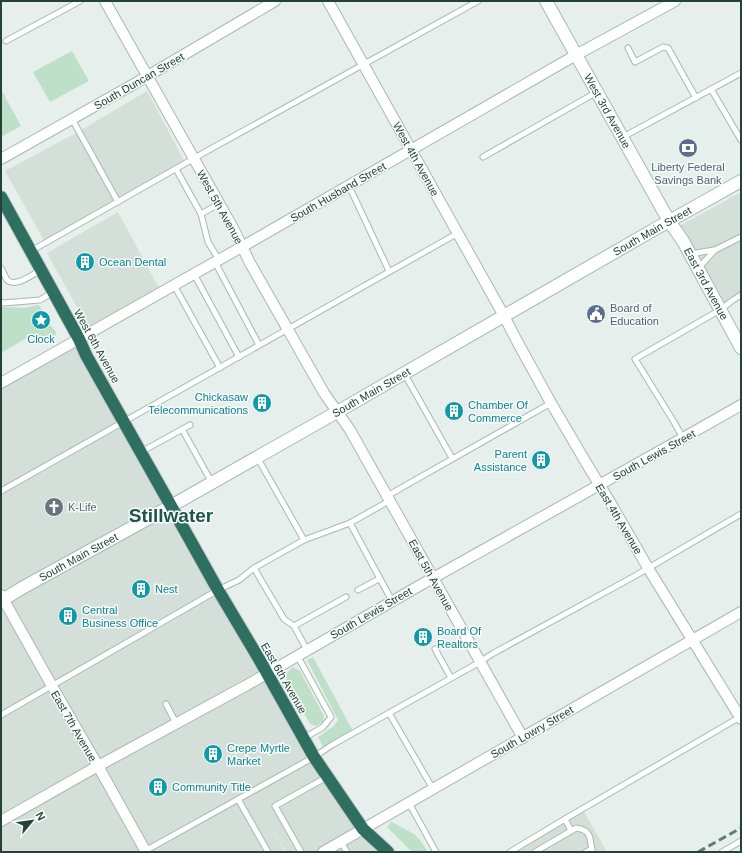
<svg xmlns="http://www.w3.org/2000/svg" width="742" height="853" viewBox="0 0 742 853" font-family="Arial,sans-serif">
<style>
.built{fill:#d4dfda}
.green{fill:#bfe0c8}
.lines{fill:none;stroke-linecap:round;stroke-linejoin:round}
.lane-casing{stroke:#a8b8b2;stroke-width:7}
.street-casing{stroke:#a8b8b2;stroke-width:12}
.secondary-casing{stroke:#a4bbb3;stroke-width:14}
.highway-casing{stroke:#c2cac8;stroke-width:14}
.lane{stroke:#fff;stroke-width:5}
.street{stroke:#fff;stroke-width:10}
.secondary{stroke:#fff;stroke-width:12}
.highway{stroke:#2f6f62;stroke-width:12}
.rail{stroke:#5f7d75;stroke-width:3;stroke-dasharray:8 4;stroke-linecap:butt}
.labels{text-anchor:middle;stroke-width:3;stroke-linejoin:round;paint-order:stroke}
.street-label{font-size:11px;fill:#24423a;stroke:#f7fbf9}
.service-label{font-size:11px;fill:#4e5e75;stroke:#f7fbf9}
.culture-label{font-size:11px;fill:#0d838f;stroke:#f7fbf9;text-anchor:start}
.worship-label{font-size:11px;fill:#5b616d;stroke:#f7fbf9;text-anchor:start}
.town-label{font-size:19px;font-weight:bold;fill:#1f5548;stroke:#f7fbf9}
</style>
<rect width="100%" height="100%" fill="#e6efeb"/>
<g class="built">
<path d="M147,91L187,166L115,205L46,244L5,171L76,133Z"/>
<path d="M741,192V297L720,309L676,228Z"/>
<path d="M118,212L160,290L88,327L47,253Z"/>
<path d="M78,337L314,758L387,852H286L263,812L285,852H1V380Z"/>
<path d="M583,810L607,852H512Z"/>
</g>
<g class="green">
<path d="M72,51L89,81L50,102L33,72Z"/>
<path d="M1,89L21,126L1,137Z"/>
<path d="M39,305L50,325L56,332L55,338L48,344L41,338L33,334L1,353V308L3,307L24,308Z"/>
<path d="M313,657L353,731L323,747L318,737L334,726L338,720L307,660Z"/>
<path d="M293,667L300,671L324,716L323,722L316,726L310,724L286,681L287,673Z"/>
<path d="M391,822H392L414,834L419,839L428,852H412L387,827L388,826Z"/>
</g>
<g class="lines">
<g class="lane-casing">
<g id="lane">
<path d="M6,41L80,1"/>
<path d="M628,48L635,62L663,47L668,48L696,98"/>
<path d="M711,89L741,140"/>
<path d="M72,119L118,202"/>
<path d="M623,137L741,73"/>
<path d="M483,157L597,92"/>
<path d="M176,169L201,214L208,242L219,260"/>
<path d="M349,186L389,271"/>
<path d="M201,214L219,204"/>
<path d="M31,251L207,151L478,1"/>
<path d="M690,254L714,250"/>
<path d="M215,262L259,345"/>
<path d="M1,268C3,271 5,277 7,280C16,288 33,274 41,270"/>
<path d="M698,270L703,263L715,250L741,237"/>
<path d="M194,274L239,357"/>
<path d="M174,285L220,368"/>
<path d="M1,302L3,303L40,300L53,292"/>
<path d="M404,373L452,458"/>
<path d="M182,429L212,483"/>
<path d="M683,438L674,422L635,359L720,310L733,300L741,295"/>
<path d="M141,452L190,425"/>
<path d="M257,457L304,540"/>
<path d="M1,491C154,406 305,318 458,233"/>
<path d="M387,496L551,403"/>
<path d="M350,523L392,601"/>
<path d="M254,568L284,619L294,626L307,650"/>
<path d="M358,590L379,579"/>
<path d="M294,626L346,597"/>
<path d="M435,649L451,678"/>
<path d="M297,655L331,717L323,727L304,738"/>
<path d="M166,704L176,723"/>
<path d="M389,713L433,789"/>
<path d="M1,715L218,590L239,580L254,568L304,540L350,523L389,501"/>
<path d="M238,799L268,852"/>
<path d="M409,803L436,852"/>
<path d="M565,819L571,831"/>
<path d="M341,842L347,852"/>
<path d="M145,851L314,757L332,745L480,662L492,654L633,577L741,514"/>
<path d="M301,852L275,806L327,777"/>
<path d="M510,852L565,819L740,717"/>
<path d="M535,852L576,828C592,830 590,839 592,852"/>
<path d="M586,852L592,849"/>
<path d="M722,852L741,841"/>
</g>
</g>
<g class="street-casing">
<g id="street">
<path d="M105,1L233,228L250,263L324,393L350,430L523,738"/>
<path d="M328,1L504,316L518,343L551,403L588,466L610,502L648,568L741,719"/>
<path d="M1,159L134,84L275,1"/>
<path d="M1,383L254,240L576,55L675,1"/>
<path d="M1,595L52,686L98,766L146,852"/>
<path d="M1,821L98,766L247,685L417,587L683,438L741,405"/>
<path d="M323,852L741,612"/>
</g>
</g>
<g class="secondary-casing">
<g id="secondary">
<path id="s1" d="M546,1L669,221L683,241L741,348"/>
<path id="s2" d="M1,601L22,588L171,506L337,412L655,229L741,181"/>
</g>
</g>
<g class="highway-casing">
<path id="highway" d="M1,197L79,339L86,355L171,506L218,590L259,659L314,757L363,829L388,852"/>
</g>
<use href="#lane" class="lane"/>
<use href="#street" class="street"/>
<use href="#secondary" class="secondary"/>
<use href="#highway" class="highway"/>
<path class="rail" d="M698,852L741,828"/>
</g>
<defs>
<g id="bank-disc" transform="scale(1)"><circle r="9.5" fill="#5c6f8a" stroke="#f7fbf9"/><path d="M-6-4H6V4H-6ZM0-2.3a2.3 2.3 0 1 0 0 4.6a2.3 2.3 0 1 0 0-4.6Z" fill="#fff"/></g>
<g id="building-disc" transform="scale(1)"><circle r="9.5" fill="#0f9aa8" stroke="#f7fbf9"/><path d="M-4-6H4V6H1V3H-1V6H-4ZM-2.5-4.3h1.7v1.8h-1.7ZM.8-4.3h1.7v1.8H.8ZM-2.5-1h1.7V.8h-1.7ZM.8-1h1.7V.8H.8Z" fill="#fff"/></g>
<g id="civic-disc" transform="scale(1)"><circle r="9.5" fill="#5c6f8a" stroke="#f7fbf9"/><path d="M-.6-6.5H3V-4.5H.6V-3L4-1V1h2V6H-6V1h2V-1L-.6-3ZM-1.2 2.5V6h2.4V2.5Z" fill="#fff"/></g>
<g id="sight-disc" transform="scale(1)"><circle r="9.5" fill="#0f9aa8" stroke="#f7fbf9"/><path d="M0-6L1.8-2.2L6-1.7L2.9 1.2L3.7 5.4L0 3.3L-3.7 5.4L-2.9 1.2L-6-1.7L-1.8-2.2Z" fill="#fff"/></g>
<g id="church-disc" transform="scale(1)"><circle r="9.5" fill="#6b7280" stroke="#f7fbf9"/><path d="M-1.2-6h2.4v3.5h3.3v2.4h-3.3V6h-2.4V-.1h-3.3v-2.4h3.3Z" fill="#fff"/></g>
</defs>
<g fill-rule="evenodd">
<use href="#bank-disc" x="688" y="148"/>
<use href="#building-disc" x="85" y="262"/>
<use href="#civic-disc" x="596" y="314"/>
<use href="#sight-disc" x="41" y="320"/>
<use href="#building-disc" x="262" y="403"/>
<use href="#building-disc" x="454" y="411"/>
<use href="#building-disc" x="541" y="460"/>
<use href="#church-disc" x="54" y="507"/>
<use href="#building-disc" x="141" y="589"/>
<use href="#building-disc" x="68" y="616"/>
<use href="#building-disc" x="423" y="637"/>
<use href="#building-disc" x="213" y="754"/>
<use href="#building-disc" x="158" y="787"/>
</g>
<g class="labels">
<g class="street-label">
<text transform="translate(139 81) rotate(-30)" y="4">South Duncan Street</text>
<text dy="4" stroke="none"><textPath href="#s1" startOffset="126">West 3rd Avenue</textPath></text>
<text transform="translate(416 159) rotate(61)" y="4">West 4th Avenue</text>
<text transform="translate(338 192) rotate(-30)" y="4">South Husband Street</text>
<text transform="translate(220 207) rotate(61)" y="4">West 5th Avenue</text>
<text dy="4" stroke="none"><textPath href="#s2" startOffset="749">South Main Street</textPath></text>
<text dy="4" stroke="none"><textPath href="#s1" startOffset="325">East 3rd Avenue</textPath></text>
<text transform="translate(97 346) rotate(61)" y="4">West 6th Avenue</text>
<text dy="4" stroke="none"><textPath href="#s2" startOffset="425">South Main Street</textPath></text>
<text transform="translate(654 455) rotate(-29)" y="4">South Lewis Street</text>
<text transform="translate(619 519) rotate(59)" y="4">East 4th Avenue</text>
<text dy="4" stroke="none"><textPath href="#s2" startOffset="89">South Main Street</textPath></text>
<text transform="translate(431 575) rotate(61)" y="4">East 5th Avenue</text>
<text transform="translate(371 613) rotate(-30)" y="4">South Lewis Street</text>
<text transform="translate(284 678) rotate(60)" y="4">East 6th Avenue</text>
<text transform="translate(74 726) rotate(60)" y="4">East 7th Avenue</text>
<text transform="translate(532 732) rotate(-30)" y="4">South Lowry Street</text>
</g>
<g class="service-label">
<text x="688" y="171">Liberty Federal<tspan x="688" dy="13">Savings Bank</tspan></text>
<text x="610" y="312" text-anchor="start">Board of<tspan x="610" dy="13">Education</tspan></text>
</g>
<g class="culture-label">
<text x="99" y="266">Ocean Dental</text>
<text x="41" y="343" text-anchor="middle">Clock</text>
<text x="248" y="401" text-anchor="end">Chickasaw<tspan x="248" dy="13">Telecommunications</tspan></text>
<text x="468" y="409">Chamber Of<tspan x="468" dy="13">Commerce</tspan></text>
<text x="527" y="458" text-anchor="end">Parent<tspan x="527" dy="13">Assistance</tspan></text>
<text x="155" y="593">Nest</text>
<text x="82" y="614">Central<tspan x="82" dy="13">Business Office</tspan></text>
<text x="437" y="635">Board Of<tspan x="437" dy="13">Realtors</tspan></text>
<text x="227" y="752">Crepe Myrtle<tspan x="227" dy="13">Market</tspan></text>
<text x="172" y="791">Community Title</text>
</g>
<g class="worship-label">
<text x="68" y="511">K-Life</text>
</g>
<g class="town-label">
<text x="171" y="522">Stillwater</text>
</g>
</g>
<rect width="742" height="853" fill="none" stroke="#24423a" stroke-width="4"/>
<g transform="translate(32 821) rotate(61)" stroke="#f7fbf9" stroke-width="3" paint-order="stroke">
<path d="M0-3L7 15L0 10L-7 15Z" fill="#24423a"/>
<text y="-6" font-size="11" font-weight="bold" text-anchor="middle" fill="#24423a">N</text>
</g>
</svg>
